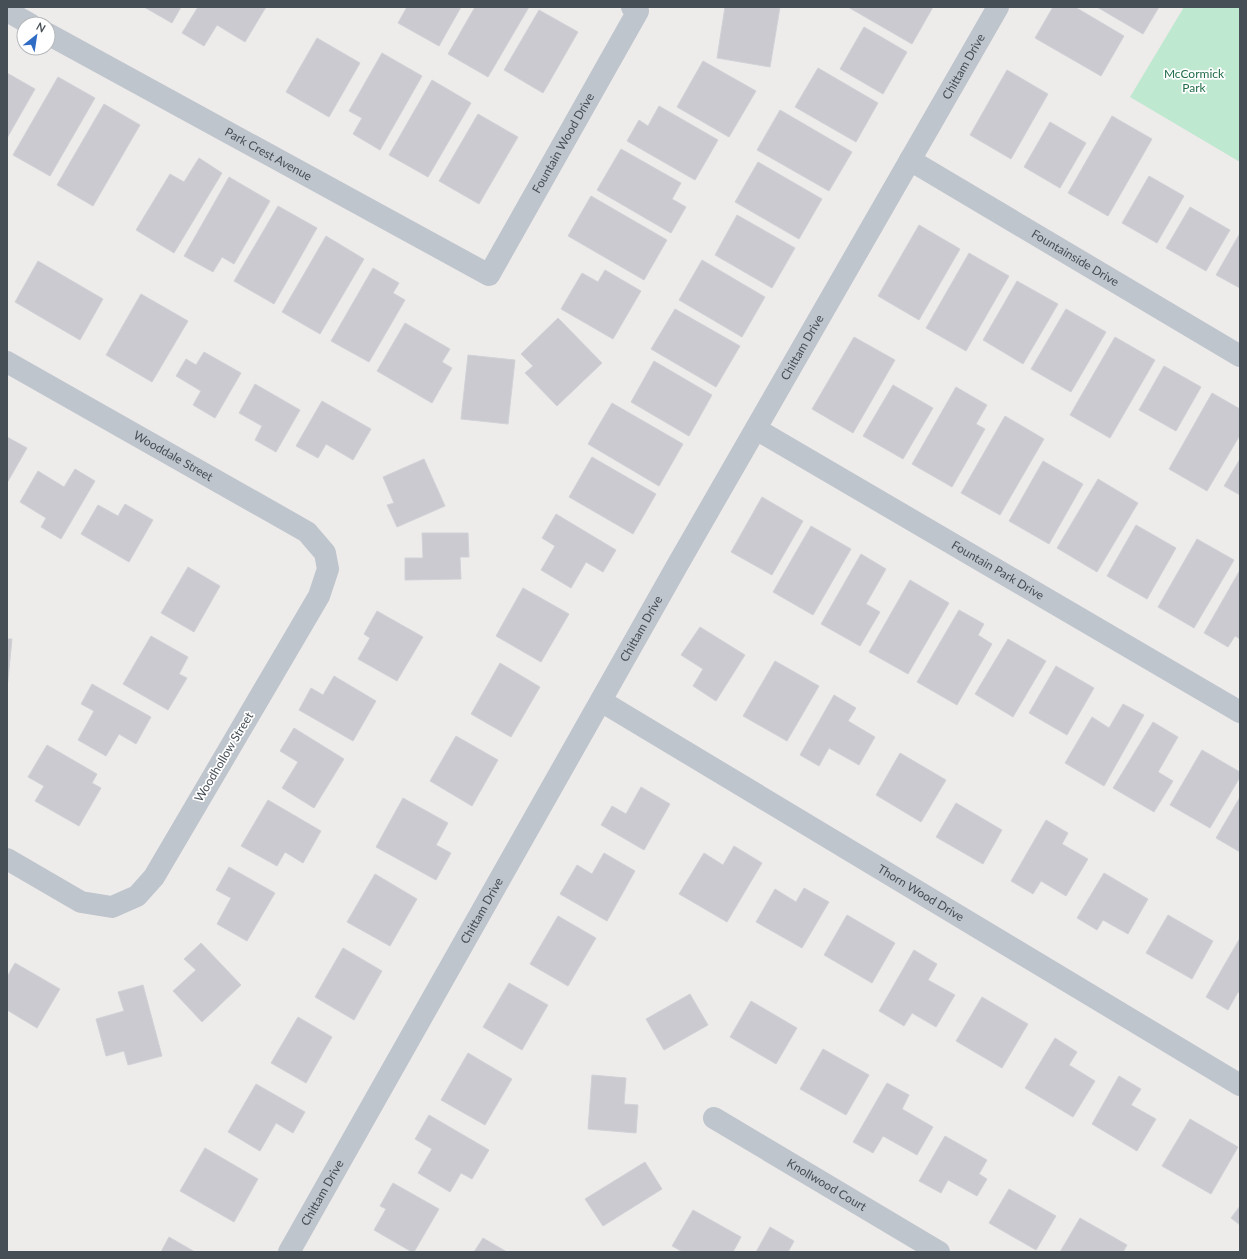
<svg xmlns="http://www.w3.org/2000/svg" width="1247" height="1259" viewBox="0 0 1247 1259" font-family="Lato,sans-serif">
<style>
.green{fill:#bee8cf}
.building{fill:#cacad0;stroke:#d0d2d6}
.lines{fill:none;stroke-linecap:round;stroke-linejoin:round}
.street{stroke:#bec5cc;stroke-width:22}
.labels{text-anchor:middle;stroke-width:3.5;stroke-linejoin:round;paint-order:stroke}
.street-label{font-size:12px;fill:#464e56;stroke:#fff}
.park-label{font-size:12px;fill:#216d49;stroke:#fff}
</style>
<rect width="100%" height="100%" fill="#eeebeb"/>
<path class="green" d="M1184,7H1240V162L1130,97Z"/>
<g class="building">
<path d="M144,7H181L172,23Z"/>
<path d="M198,7H266L245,42L217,25L204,46L182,33Z"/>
<path d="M407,7H461L439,46L398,23Z"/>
<path d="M475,7H529L488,77L448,54Z"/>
<path d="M725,7H780L770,67L717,58Z"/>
<path d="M848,7H933L912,44Z"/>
<path d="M1053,7H1075L1124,36L1101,76L1035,38Z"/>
<path d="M1097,7H1159L1143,34Z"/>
<path d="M539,10L578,32L543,93L504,70Z"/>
<path d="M864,27L907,52L883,94L840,69Z"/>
<path d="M317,38L360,63L329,117L286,92Z"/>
<path d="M382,53L422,76L380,150L353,134L362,118L349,111Z"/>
<path d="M703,61L756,91L729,137L677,107Z"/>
<path d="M818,68L878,103L856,142L795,107Z"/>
<path d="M1007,70L1048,94L1011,159L970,135Z"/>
<path d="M7,73L35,89L7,138Z"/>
<path d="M58,77L95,98L50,176L13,155Z"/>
<path d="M432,80L471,103L428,177L389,155Z"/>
<path d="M104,104L140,125L93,206L57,185Z"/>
<path d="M659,106L718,140L695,180L627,141L639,120L648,126Z"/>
<path d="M780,110L852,152L829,191L757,150Z"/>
<path d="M478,114L518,137L479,204L439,181Z"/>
<path d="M1112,116L1152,139L1108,216L1068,193Z"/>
<path d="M1050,122L1086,143L1060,188L1024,167Z"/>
<path d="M621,149L681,183L672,199L686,207L671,233L597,190Z"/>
<path d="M199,158L222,173L174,253L136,230L170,174L184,182Z"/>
<path d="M758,162L822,199L799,239L735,202Z"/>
<path d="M1149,176L1184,196L1157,243L1122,223Z"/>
<path d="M229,177L270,201L234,264L222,257L213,272L184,256Z"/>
<path d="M591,196L667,240L644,280L568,236Z"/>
<path d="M278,206L317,228L274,304L234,281Z"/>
<path d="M1190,207L1230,230L1206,271L1166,248Z"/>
<path d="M737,215L795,248L772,288L715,255Z"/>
<path d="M919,225L960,249L919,320L878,296Z"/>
<path d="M1240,233V288L1216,275Z"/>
<path d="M326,236L364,259L320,334L282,312Z"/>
<path d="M969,253L1009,276L966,351L926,328Z"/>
<path d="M702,260L765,297L742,337L679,300Z"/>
<path d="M38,261L103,299L80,340L15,302Z"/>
<path d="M373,268L399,283L393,293L405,300L369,362L331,341Z"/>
<path d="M605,270L641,291L613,339L561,309L582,273L598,282Z"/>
<path d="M1017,281L1058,304L1023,364L983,340Z"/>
<path d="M141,294L188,321L152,382L106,355Z"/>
<path d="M675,309L740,346L716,387L651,349Z"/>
<path d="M1066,309L1106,332L1071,392L1031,369Z"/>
<path d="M558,318L602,363L557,406L525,373L533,366L521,354Z"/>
<path d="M405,323L450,349L442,362L452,368L432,403L377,371Z"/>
<path d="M854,337L895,360L853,433L812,409Z"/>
<path d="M1115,337L1155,360L1110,438L1070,415Z"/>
<path d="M204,352L241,373L215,418L193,405L201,391L176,376L186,359L196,365Z"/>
<path d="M468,355L515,360L508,424L461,419Z"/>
<path d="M654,361L712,395L689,436L631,402Z"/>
<path d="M1164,366L1201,387L1176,431L1139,410Z"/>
<path d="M255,384L300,410L276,452L255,440L262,426L239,413Z"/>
<path d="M893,385L933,408L903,459L863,436Z"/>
<path d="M956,387L987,405L976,424L985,429L952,487L912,464Z"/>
<path d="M1212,393L1240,409V435L1207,491L1169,469Z"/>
<path d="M322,401L371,429L353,460L326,444L318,458L296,446Z"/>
<path d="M612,403L683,444L659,486L588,444Z"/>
<path d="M1005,416L1044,439L1000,515L961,493Z"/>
<path d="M7,437L27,448L7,483Z"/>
<path d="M592,457L656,494L633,534L569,497Z"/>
<path d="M424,459L445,506L397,527L387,505L394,503L383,477Z"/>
<path d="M1240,459V495L1224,486Z"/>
<path d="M1043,461L1083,484L1049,544L1009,521Z"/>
<path d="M75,469L95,481L61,539L41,527L46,518L20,502L38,471L64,487Z"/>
<path d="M1098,479L1138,503L1097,572L1057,548Z"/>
<path d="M762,497L803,521L772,575L731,552Z"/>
<path d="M125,504L153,520L129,562L81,534L98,505L118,516Z"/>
<path d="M556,514L616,550L603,572L586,562L571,588L541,570L555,546L542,538Z"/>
<path d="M1136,525L1176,548L1147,599L1107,576Z"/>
<path d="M811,526L851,549L813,615L773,592Z"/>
<path d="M422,533H468L469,557H460L461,579L405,580V558H423Z"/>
<path d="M1197,539L1234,560L1194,628L1158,607Z"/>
<path d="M861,554L886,569L866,604L880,612L860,646L821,624Z"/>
<path d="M188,567L220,586L194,632L161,613Z"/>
<path d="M1240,570V639L1235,636L1228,647L1204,633Z"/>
<path d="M910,580L949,603L908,674L869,652Z"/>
<path d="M523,588L569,614L541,662L496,636Z"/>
<path d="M959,610L984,624L978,635L992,644L957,705L917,682Z"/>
<path d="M377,611L423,637L397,681L358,659L370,638L364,634Z"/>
<path d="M700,627L745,655L716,701L693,686L703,669L681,655Z"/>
<path d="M151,636L188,657L179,674L187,678L168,710L123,684Z"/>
<path d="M7,639H12L7,689Z"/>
<path d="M1008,639L1046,661L1013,717L975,694Z"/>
<path d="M775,661L819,686L787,741L743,716Z"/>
<path d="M500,663L540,687L511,737L471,714Z"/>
<path d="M1056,666L1094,688L1067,735L1029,713Z"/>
<path d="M334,676L376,701L353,741L299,710L311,688L323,695Z"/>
<path d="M92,684L151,717L136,744L119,734L106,756L78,740L94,711L81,704Z"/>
<path d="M834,695L856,708L848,721L875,737L859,765L829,748L819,766L800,755Z"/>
<path d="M1123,704L1144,715L1104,786L1065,763L1092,717L1109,728Z"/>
<path d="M1153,722L1178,737L1158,772L1173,781L1154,812L1113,788Z"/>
<path d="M294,728L344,759L314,808L282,788L298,762L280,751Z"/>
<path d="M456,736L498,760L472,806L430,781Z"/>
<path d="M47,745L97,774L92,783L101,788L79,826L35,801L44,786L28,777Z"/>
<path d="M1202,750L1240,772V777L1210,828L1170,805Z"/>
<path d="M900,753L946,780L921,822L876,795Z"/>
<path d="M641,787L670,804L644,850L601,825L612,806L626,814Z"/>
<path d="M1240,797V852L1216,838Z"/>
<path d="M403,798L448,823L436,845L451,853L436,880L376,847Z"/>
<path d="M268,800L321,831L303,863L285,852L277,866L241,846Z"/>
<path d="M956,803L1002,830L983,864L936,837Z"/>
<path d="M1046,820L1068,833L1062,844L1088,859L1066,896L1041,881L1033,894L1011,881Z"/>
<path d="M734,846L762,863L727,922L679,894L704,853L723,865Z"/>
<path d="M604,853L635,871L607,921L560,894L577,865L592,874Z"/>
<path d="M229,867L275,893L247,941L217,924L231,898L216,890Z"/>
<path d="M1104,873L1148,899L1128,934L1103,920L1097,930L1077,918Z"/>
<path d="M375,874L417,899L390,946L347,922Z"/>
<path d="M804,888L829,902L802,948L756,922L775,889L796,902Z"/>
<path d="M847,915L895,943L872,983L824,955Z"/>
<path d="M1168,915L1213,941L1192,979L1146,953Z"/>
<path d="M558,916L596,938L568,986L530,964Z"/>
<path d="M1240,938V993L1238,992L1228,1010L1206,997Z"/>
<path d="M201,943L241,985L202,1022L173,991L196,970L184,959Z"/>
<path d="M343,948L382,971L354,1020L315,997Z"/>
<path d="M914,950L937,964L928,980L955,995L936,1027L912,1013L904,1026L879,1011Z"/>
<path d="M15,963L60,989L37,1028L7,1010V977Z"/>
<path d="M509,983L548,1005L522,1050L483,1027Z"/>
<path d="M143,985L162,1056L128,1065L124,1051L106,1056L96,1019L124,1011L118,992Z"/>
<path d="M690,994L708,1025L664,1050L646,1019Z"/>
<path d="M982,997L1028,1024L1002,1068L956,1041Z"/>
<path d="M751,1001L797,1028L776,1064L730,1037Z"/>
<path d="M298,1017L332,1037L306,1083L271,1063Z"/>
<path d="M1055,1038L1077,1052L1069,1065L1095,1081L1073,1117L1025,1088Z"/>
<path d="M823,1049L869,1075L846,1115L800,1089Z"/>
<path d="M468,1053L512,1079L485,1125L441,1100Z"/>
<path d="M592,1075L626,1078L624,1104L638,1105L636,1133L588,1129Z"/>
<path d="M1119,1076L1141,1089L1131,1105L1156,1119L1137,1151L1092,1124Z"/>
<path d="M887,1083L909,1095L902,1109L933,1127L917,1155L883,1136L873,1153L853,1142Z"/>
<path d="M256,1084L305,1112L293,1133L276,1123L260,1151L228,1132Z"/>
<path d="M429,1115L489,1150L472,1179L461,1173L450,1192L418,1173L432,1149L415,1139Z"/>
<path d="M1190,1119L1238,1147L1211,1194L1162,1166Z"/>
<path d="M945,1136L987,1160L979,1174L987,1179L977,1196L948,1180L941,1193L919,1181Z"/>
<path d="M205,1148L258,1179L234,1222L180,1191Z"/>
<path d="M645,1162L662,1189L603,1226L585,1199Z"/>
<path d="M393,1183L439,1209L414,1252H412L374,1230L386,1209L380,1206Z"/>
<path d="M1009,1189L1056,1216L1036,1250L989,1223Z"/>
<path d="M1240,1206V1225L1231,1218Z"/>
<path d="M693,1210L741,1237L733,1252H683L672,1246Z"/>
<path d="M1080,1218L1127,1245L1123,1252H1060Z"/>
<path d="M770,1227L794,1241L788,1252H756Z"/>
<path d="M169,1237L195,1252H161Z"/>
<path d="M483,1238L507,1252H474Z"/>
</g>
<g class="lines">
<g class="street">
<path d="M7,11L30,24"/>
<path id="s1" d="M48,34L489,275L638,11L632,7"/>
<path id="s2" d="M910,160L1240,356"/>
<path id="s3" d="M7,362L307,532L325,553L328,569L319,596L154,877L137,896L112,907L81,902L7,859"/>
<path id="s4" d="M756,429L1240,712"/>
<path id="s5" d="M601,701L1240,1085"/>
<path id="s6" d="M714,1118L939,1252"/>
<path id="s7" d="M289,1252L678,564L998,7"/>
</g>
</g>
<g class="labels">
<g class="street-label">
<text dy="4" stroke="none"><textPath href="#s7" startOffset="1364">Chittam Drive</textPath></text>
<text dy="4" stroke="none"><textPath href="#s1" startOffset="654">Fountain Wood Drive</textPath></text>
<text dy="4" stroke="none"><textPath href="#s1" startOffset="251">Park Crest Avenue</textPath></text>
<text dy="4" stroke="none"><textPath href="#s2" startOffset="192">Fountainside Drive</textPath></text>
<text dy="4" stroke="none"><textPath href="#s7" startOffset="1040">Chittam Drive</textPath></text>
<text dy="4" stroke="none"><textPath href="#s3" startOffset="191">Wooddale Street</textPath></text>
<text dy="4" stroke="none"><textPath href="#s4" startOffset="280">Fountain Park Drive</textPath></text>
<text dy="4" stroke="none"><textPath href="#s7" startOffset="716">Chittam Drive</textPath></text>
<text transform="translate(224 757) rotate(-59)" y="4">Woodhollow Street</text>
<text dy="4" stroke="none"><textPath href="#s5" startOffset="373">Thorn Wood Drive</textPath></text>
<text dy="4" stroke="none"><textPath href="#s7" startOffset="392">Chittam Drive</textPath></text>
<text dy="4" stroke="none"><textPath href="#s6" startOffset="131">Knollwood Court</textPath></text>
<text dy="4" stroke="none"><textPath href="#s7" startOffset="68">Chittam Drive</textPath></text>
</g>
<g class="park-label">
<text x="1194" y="78">McCormick<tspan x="1194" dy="14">Park</tspan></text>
</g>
</g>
<rect width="1247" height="1259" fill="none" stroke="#464e56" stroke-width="16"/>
<g transform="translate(36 36) rotate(30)"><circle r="19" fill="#ffffff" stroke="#b5b8bb"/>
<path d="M0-3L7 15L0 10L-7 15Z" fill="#2e6cc5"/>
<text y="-6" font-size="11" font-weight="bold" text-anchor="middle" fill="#464e56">N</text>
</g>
</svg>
